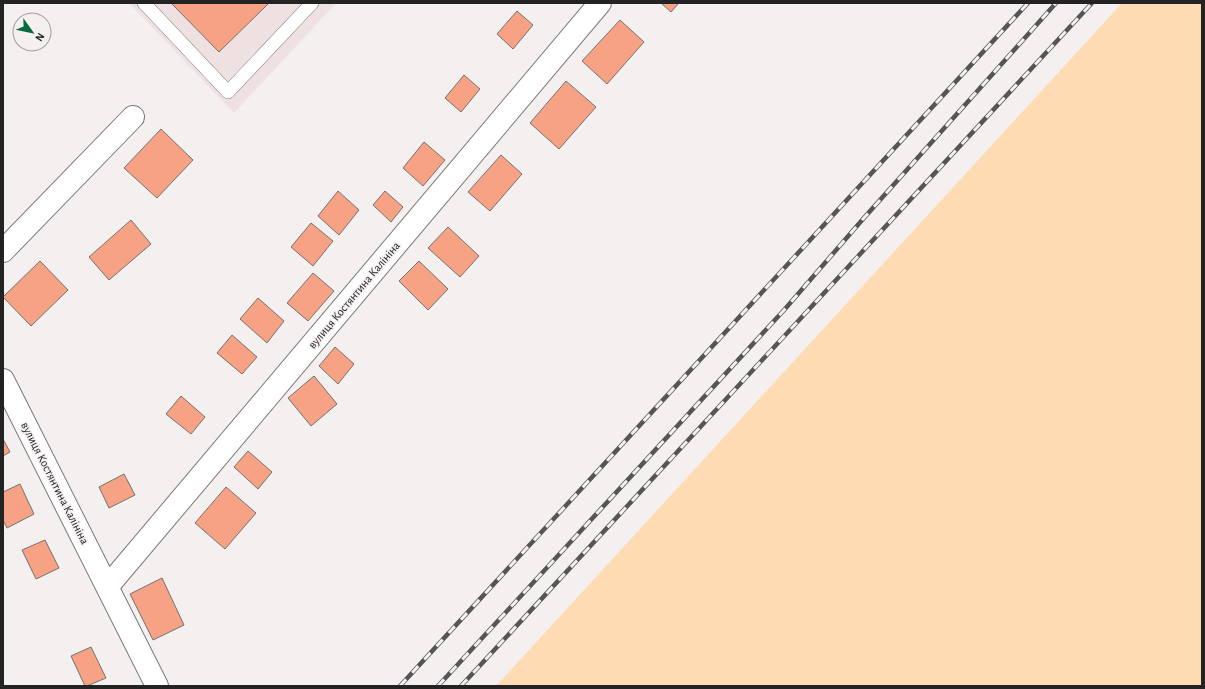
<svg xmlns="http://www.w3.org/2000/svg" width="1205" height="689" viewBox="0 0 1205 689" font-family="'Alegreya Sans',sans-serif">
<style>
.built{fill:#efe1e2}
.green{fill:#ffdbb4}
.building{fill:#f7a284;stroke:#757170}
.lines{fill:none;stroke-linecap:round;stroke-linejoin:round}
.lane-casing{stroke:#7c7878;stroke-width:14}
.street-casing{stroke:#7c7878;stroke-width:24}
.lane{stroke:#fff;stroke-width:13}
.street{stroke:#fff;stroke-width:22}
.rail-casing{stroke:#565454;stroke-width:4.5}
.rail{stroke:#f4f0f0;stroke-width:3;stroke-dasharray:9;stroke-linecap:butt}
.labels{text-anchor:middle;stroke-width:3;stroke-linejoin:round;paint-order:stroke}
.street-label{font-size:12px;fill:#242323;stroke:#f4f0f0}
</style>
<rect width="100%" height="100%" fill="#f4f0f0"/>
<path class="built" d="M129,3H336L234,113Z"/>
<path class="green" d="M1122,3H1202V686H496Z"/>
<g class="building">
<path d="M171,3H269L219,52Z"/>
<path d="M661,3H679L671,12Z"/>
<path d="M517,11L533,25L513,49L497,34Z"/>
<path d="M620,20L644,42L607,84L582,61Z"/>
<path d="M464,75L480,89L461,112L445,98Z"/>
<path d="M566,81L596,107L559,149L530,123Z"/>
<path d="M161,129L193,160L157,198L124,168Z"/>
<path d="M424,142L445,160L423,186L403,168Z"/>
<path d="M501,155L522,174L490,211L468,192Z"/>
<path d="M338,191L359,210L339,235L318,216Z"/>
<path d="M385,191L403,207L391,222L373,205Z"/>
<path d="M131,220L151,244L109,280L89,257Z"/>
<path d="M311,223L333,241L313,266L291,247Z"/>
<path d="M448,227L479,256L460,277L428,248Z"/>
<path d="M40,261L68,290L31,326L3,297Z"/>
<path d="M419,261L448,289L428,310L399,281Z"/>
<path d="M313,273L334,291L308,321L287,303Z"/>
<path d="M258,298L284,321L267,343L240,319Z"/>
<path d="M232,335L257,357L242,374L217,353Z"/>
<path d="M335,347L354,364L338,384L319,366Z"/>
<path d="M314,376L337,404L311,426L288,398Z"/>
<path d="M181,396L205,417L191,434L166,414Z"/>
<path d="M3,439L10,452L3,456Z"/>
<path d="M248,451L272,472L258,489L234,467Z"/>
<path d="M124,474L135,495L109,508L99,487Z"/>
<path d="M20,484L34,514L7,528L3,520V492Z"/>
<path d="M226,487L256,513L225,549L195,523Z"/>
<path d="M45,540L59,568L36,579L22,550Z"/>
<path d="M162,578L184,625L153,640L130,594Z"/>
<path d="M91,647L106,678L87,686H85L71,656Z"/>
</g>
<g class="lines">
<g class="lane-casing">
<path id="lane" d="M144,3L228,92L312,3"/>
</g>
<g class="street-casing">
<g id="street">
<path d="M3,251L133,117"/>
<path d="M3,380L157,686"/>
<path d="M108,586L600,3"/>
</g>
</g>
<use href="#lane" class="lane"/>
<use href="#street" class="street"/>
<g class="rail-casing">
<g id="rail">
<path d="M400,686L1028,3"/>
<path d="M438,686L785,309L863,219L1056,3"/>
<path d="M461,686L1092,3"/>
</g>
</g>
<use href="#rail" class="rail"/>
</g>
<g class="labels">
<g class="street-label">
<text transform="translate(354 295) rotate(-50)" y="4">вулиця Костянтина Калініна</text>
<text transform="translate(55 483) rotate(63)" y="4">вулиця Костянтина Калініна</text>
</g>
</g>
<rect width="1205" height="689" fill="none" stroke="#242323" stroke-width="8"/>
<g transform="translate(32 32) rotate(123)"><circle r="19" fill="#f4f0f0" stroke="#a19e9e"/>
<path d="M0-3L7 15L0 10L-7 15Z" fill="#06683c"/>
<text y="-6" font-size="11" font-weight="bold" text-anchor="middle" fill="#242323">N</text>
</g>
</svg>
